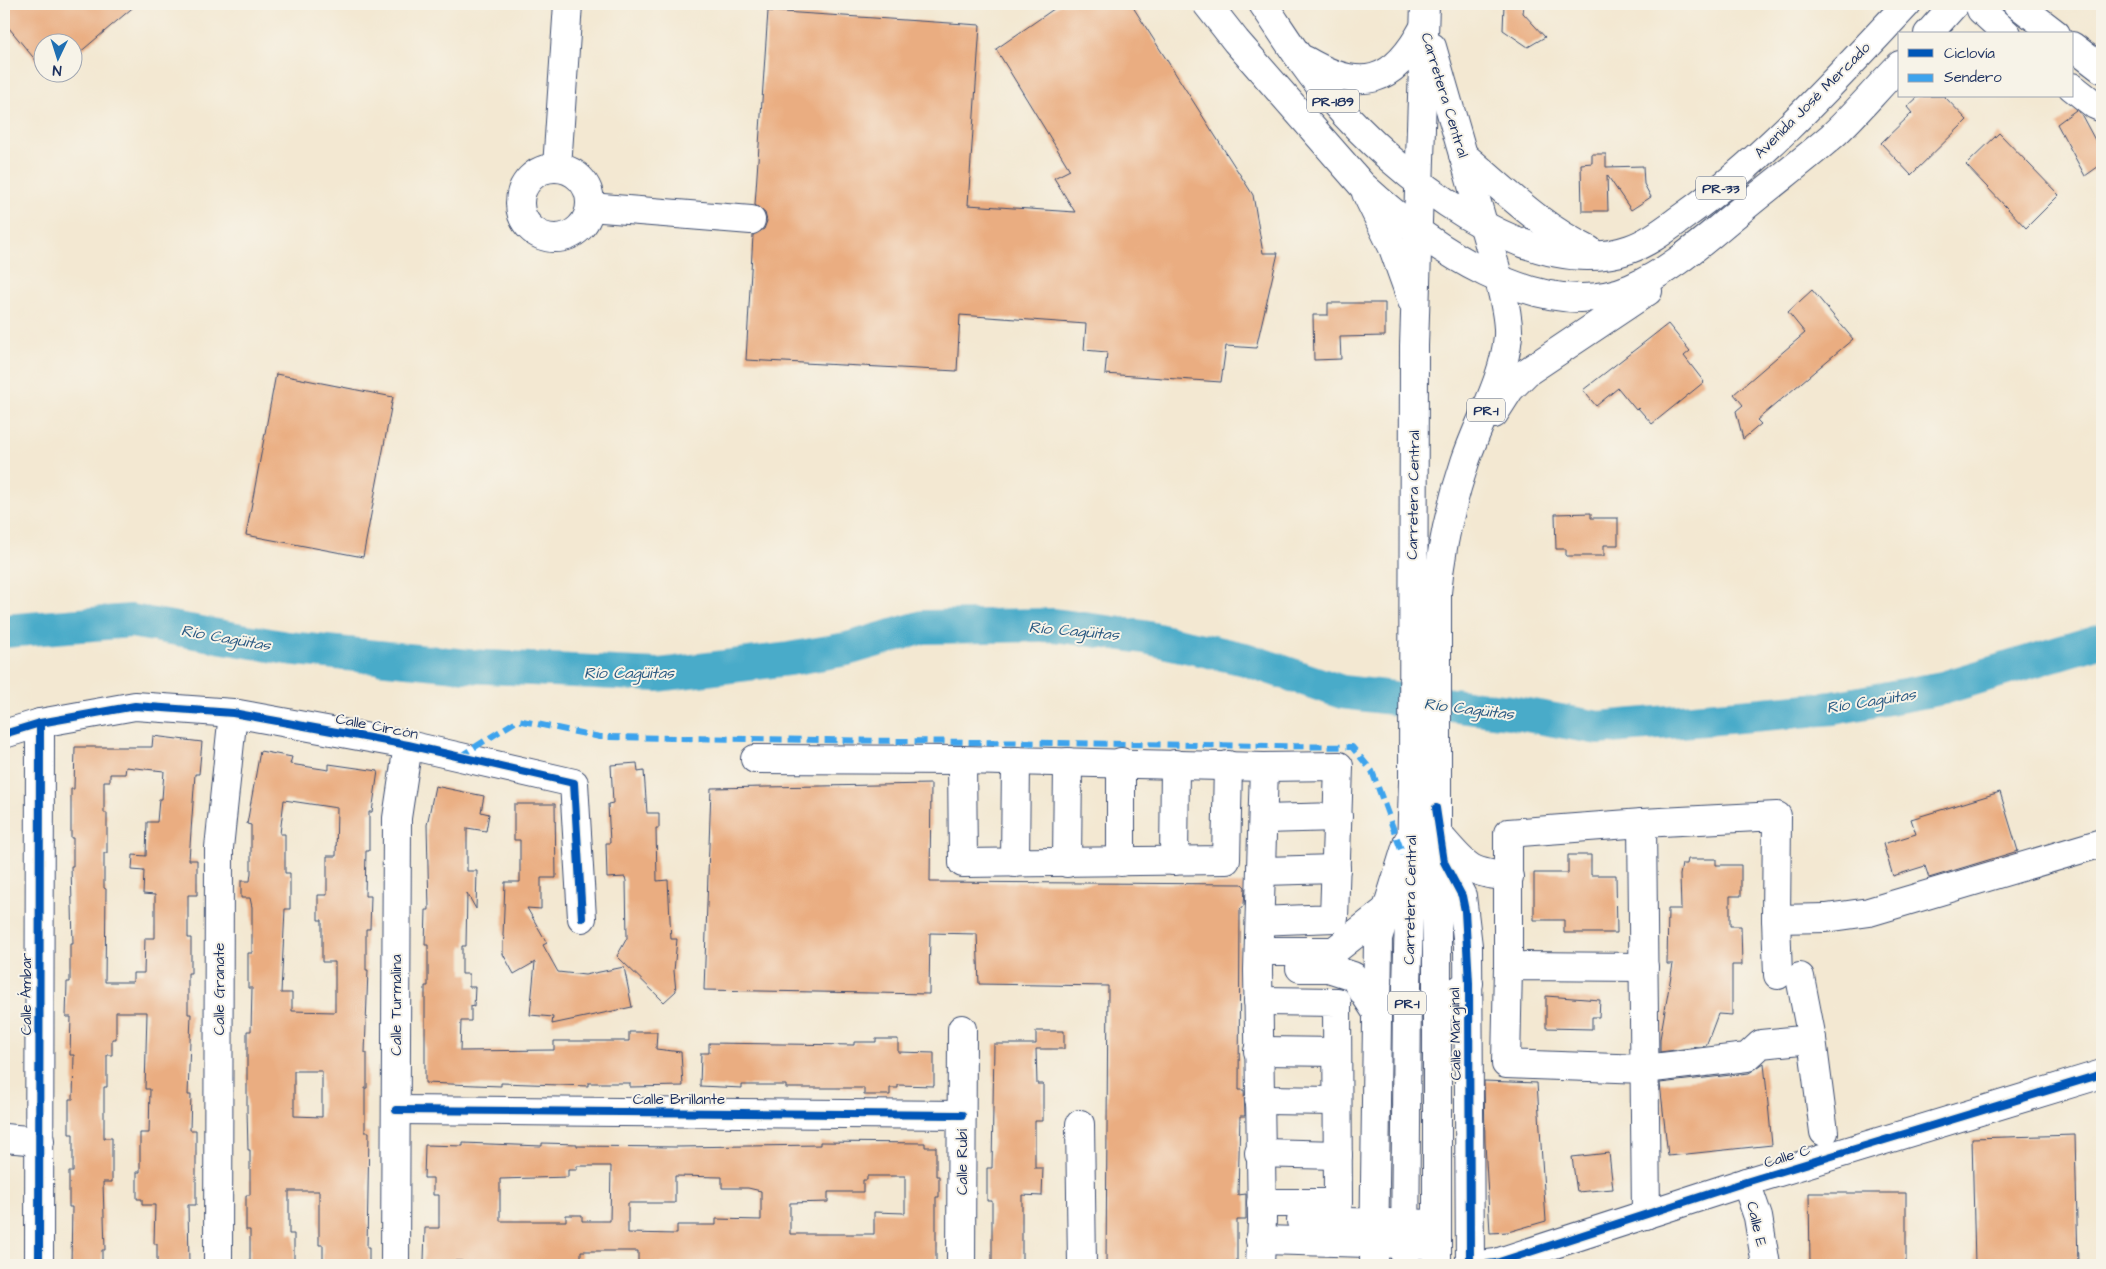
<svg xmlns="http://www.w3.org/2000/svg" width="2106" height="1269" viewBox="0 0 2106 1269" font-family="'Architects Daughter',sans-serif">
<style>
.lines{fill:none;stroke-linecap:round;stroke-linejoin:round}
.river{stroke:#4aabc9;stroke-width:34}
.building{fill:#eaad81;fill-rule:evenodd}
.minor-casing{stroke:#3b4b6f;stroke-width:30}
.major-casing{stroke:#3b4b6f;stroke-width:30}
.minor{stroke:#fff;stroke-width:28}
.major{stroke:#fff;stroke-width:28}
.quiet{stroke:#3da3ed;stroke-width:6;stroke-dasharray:12 6;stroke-linecap:butt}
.cycleway-casing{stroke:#f7f3e8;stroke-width:11}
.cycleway{stroke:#0057b8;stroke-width:8}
.labels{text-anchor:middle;stroke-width:4;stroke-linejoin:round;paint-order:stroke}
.shield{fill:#f7f3e8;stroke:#5d6a87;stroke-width:1}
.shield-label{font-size:14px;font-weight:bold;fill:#1b2f5e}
.street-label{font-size:15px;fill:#1b2f5e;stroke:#f7f3e8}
.water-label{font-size:16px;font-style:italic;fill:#2b5a83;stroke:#f7f3e8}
</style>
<rect width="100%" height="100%" fill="#f7f3e8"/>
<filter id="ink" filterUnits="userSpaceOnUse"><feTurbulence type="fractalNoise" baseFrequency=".02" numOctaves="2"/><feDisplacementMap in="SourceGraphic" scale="10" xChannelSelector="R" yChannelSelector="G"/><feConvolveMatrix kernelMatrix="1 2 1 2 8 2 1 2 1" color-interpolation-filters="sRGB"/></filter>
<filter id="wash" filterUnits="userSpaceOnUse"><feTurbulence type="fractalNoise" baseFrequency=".0096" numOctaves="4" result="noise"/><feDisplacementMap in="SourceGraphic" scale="20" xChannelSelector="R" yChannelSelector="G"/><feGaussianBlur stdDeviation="1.12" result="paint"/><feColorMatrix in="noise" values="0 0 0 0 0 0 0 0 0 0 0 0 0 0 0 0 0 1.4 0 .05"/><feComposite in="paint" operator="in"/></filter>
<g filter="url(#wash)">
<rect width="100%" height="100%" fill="#f3e8d2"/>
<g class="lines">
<path class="river" d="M4,631L131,621L287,648L467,666L658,675L789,659L847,649L923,627L1054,625L1144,637L1245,659L1342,692L1510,712L1599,728L1833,708L1943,688L2102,640"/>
</g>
<g id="blocks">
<g class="building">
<path d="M4,4H137L72,59V42H42V68L4,22Z"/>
<path d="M1061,4H1131L1253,195L1263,253H1278L1256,348L1226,346L1221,382L1105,374L1107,352L1084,350L1086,324L960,315L957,371L746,360L753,235L764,229L767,221L765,213L755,205L768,11L980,25L968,205L1075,212L1054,178L1070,170L996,49Z"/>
<path d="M1504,4L1524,5L1523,13L1545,37L1528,47L1503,30Z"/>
<path d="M1919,96H1944L1967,120L1911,175L1881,143L1912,113L1907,107Z"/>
<path d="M2076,110L2081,114L2102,153V164L2085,176L2057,124Z"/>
<path d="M1999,133L2059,195L2026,228L1966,165Z"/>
<path d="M1592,154H1606V167L1643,166L1644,184L1651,197L1631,210L1607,175L1608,211H1582L1581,164L1592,163Z"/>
<path d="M1812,290L1853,339L1757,420L1761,424L1743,439L1736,411L1743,405L1734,394L1805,333L1788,312Z"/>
<path d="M1328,303H1385V336L1340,337L1341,359L1314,360L1313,315H1328Z"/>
<path d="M1668,324L1690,351L1684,356L1704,382L1652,424L1638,408L1636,410L1618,388L1596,406L1583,390Z"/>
<path d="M276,374L393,397L363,557L246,535Z"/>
<path d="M1591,513V518H1618V545H1604V556H1566V549H1556L1555,514Z"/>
<path d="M153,736L202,742L199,774H195L189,860H197V895H188V938H191V973H188V1014H191L188,1095H191L190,1130H196V1205H188L189,1265H157V1244H154L155,1205H142V1199H137V1172H140V1133H149L150,1089H145L147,1012H116V1039H112V1055H107V1087H104V1138H112V1182H103L105,1250H102V1265H71L72,1207H69V1172H73V1134H69V1099H73L74,1055H70L71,1017H66L67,982H70V944H73L71,866H73V838H71V789H74L75,747H152ZM126,767L164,771L162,799H159L157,822H147L146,856L133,855L132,870L144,871L143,894L155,895V938H145L144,973H133V982H105L106,889L104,888V853H107V813H104V781H110V774H125Z"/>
<path d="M260,751L292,757L290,764L329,770V764L378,771L372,812H369V851H366L365,896H371L370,929H366V970H368L365,1053H367V1088H365V1132H369L367,1248H369V1265H323V1245H319V1191H289V1234H294V1261L283,1262V1265H250V1230H246V1195H250V1150H248L247,1110V1031H251L252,988H248V953H252V907L250,898H241V881H250L251,873V825L247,824ZM284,800L337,808L336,856H327V895H318V920H322V962H335V1012L292,1011V993H281L285,909H290V873H285V834H280ZM294,1071H322V1117L294,1116Z"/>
<path d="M637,763L638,772L644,771L647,813H659V828H656L657,881L668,880L671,939H677L674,971L676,991L664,1002L617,956L627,938L626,881L625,877L607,878L606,843H610L608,804L613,803L611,765Z"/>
<path d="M931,784L930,882L1242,884L1245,887L1244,905L1240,910L1239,1090H1244L1245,1116H1240L1238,1195L1246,1194V1220H1237V1265H1106L1108,986L979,984L977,934L930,933L929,994L704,990L711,788Z"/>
<path d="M435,786L484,796L481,812L489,814L486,831L467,828V871H477L476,909L467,893L466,946H462V974H469V987H475L474,1007L471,1006V1021H461L460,1051L554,1050V1041H629V1032H657L656,1049L681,1052L683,1086L630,1087V1083H588V1086L501,1083V1086L425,1083V986H428V945H425L426,910H429L427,825Z"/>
<path d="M2000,792L2018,851L1929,878L1925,866L1893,876L1883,844L1916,834L1911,819Z"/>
<path d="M514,804H555L556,878H541V909L527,908L547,943L543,945L558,972L585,975L624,967L632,1007L552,1024L553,1017L530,1015L535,962L514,974L503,954V941L505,939L503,936L505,882H520V840H514Z"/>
<path d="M1568,855H1591V875H1616L1617,933H1564V920H1534V873H1568Z"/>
<path d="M1688,859H1716V865H1741V896H1730V926H1741L1742,965H1732V1015L1718,1014L1706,1046L1660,1052V1039L1673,964H1667L1668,909H1681L1680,875L1682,864H1687Z"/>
<path d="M1546,996L1600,1000L1599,1017H1592V1029L1546,1028Z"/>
<path d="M1036,1031H1064V1049H1036L1037,1084H1043V1121H1035V1168H1043L1042,1196L1022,1195V1265H992V1201H987V1168H992L994,1044H1036Z"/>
<path d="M876,1039H898V1052L934,1053V1086L898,1085V1088H890V1095H864V1088H786V1085H742V1088L700,1086L701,1053H709V1043L854,1045V1042H876Z"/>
<path d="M1764,1063L1772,1145L1668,1156L1660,1083L1749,1073Z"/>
<path d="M1484,1081L1537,1083L1546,1221L1508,1232L1490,1233L1485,1143Z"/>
<path d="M2075,1135L2078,1265H1975L1972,1138Z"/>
<path d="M820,1142L925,1143V1147H936V1176H939V1197H936V1265L638,1263V1251H581V1264L500,1261V1264H462V1261H424L425,1228H439V1195H433V1178H424L425,1145L463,1146V1143L542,1146V1143L577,1144V1146L677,1147L820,1145ZM577,1166H611L610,1221H582V1215H566V1221H500V1179L568,1177V1170H577ZM675,1176L722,1177V1188H748L761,1191V1220L716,1219V1225H677V1234L628,1233V1203H675ZM867,1176H905V1213L874,1212V1234H790V1203L828,1202V1192H863V1180H867Z"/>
<path d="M1609,1153L1613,1189L1577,1192L1572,1157Z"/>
<path d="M1809,1193H1906V1265H1810Z"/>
</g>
</g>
</g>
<g filter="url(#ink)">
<use href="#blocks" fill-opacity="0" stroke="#3b4b6f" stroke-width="1"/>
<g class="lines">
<g class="minor-casing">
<g id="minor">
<path d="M1979,4L1981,10L2007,34"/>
<path d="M2017,4L2056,34"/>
<path d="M2072,46L2102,69"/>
<path d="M2072,87L2095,105L2102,108"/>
<path d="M557,167L568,4"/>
<circle cx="555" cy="203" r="35"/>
<path d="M590,207L751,220"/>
<path d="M4,734L40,723L135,706L233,713L408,745L574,783L582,918"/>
<path d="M755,759L962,760L1264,767L1258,970L1262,1220L1260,1265"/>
<path d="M962,760L963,863L1226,860L1228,765"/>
<path d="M1264,819L1338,817"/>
<path d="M1642,823L1646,1215"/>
<path d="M1442,839L1444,862L1462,896L1468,946L1470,1265"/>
<path d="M1444,841C1469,870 1471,872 1509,877"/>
<path d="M1174,861L1175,764"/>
<path d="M1121,862V762"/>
<path d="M1015,863L1016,761"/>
<path d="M1067,863L1068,762"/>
<path d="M1262,871L1336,869"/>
<path d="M1776,919L1778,975"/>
<path d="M1260,921L1334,918L1339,766L1264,767"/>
<path d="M1259,951H1334L1386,910"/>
<path d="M1508,966V833L1642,823L1777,816L1776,919L1826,918L1869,912L2102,843"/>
<path d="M1644,967L1508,966L1506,1064L1645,1069L1747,1057L1761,1044L1812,1039L1800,977"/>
<path d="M1300,968H1328L1353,976L1377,1013"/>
<path d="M1258,1001L1337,1002L1338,1203H1261"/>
<path d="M1812,1039L1824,1132"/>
<path d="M1258,1051L1337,1052"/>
<path d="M1259,1100L1337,1101"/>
<path d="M396,1110L962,1115"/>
<path d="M1080,1124L1082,1265"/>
<path d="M4,1138L40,1141"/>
<path d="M1259,1153L1338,1155"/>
<path d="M1746,1182L1758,1217L1766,1265"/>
<path d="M1301,1221L1437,1224"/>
<path d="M1260,1240L1437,1245"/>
<path d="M39,1265L40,723"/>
<path d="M218,1265L219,848L233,713"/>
<path d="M395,1265L397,818L408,745"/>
<path d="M961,1265L962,1029"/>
<path d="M1374,1265L1378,938L1408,841"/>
<path d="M1480,1265L1496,1263L1746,1182L2102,1074"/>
</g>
</g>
<g class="major-casing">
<g id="major">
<path d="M1207,4L1236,41L1362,185C1425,243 1540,327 1631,288C1673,270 1706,238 1741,210C1771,185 1803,161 1832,136C1856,114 1877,88 1900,65"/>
<path d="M1263,4C1285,36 1306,71 1332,100C1394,172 1528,285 1630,249C1650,242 1667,228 1684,216C1767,157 1837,78 1907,4"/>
<path d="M1928,34L1955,4"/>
<path d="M1432,47L1499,279C1503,297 1509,317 1508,336C1504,380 1479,420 1465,462C1450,507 1441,546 1437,593V1265"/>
<path d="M1305,60C1361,93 1393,85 1424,27"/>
<path d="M1463,155C1505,190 1539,226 1589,250"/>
<path d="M1366,193L1393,248L1412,301"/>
<path d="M1494,414L1510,389L1527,372L1648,291"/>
<path d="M1437,1014L1459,990L1469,983"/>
<path d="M1405,1265L1407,986L1413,782L1414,346L1425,4"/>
</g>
</g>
<use href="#minor" class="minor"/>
<use href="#major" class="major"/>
<path class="quiet" d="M459,757L518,720L600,737L1352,747L1372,771L1403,855"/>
<g class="cycleway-casing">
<g id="cycleway">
<path d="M4,734L40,723L135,706L233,713L408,745L574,783L582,918"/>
<path d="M1436,808L1444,862L1462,896L1465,911L1469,983L1470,1265"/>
<path d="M396,1110L962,1115"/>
<path d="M39,1265L40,723"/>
<path d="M1480,1265L1496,1263L1746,1182L2102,1074"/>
</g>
</g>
<use href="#cycleway" class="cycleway"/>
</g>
</g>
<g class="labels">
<g class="shield">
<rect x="1307" y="89.5" width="52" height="23" rx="4"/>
<rect x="1696" y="176.5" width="50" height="23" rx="4"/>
<rect x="1467" y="398.5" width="38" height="23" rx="4"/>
<rect x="1388" y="991.5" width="38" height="23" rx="4"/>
</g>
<g class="shield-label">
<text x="1333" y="106">PR-189</text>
<text x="1721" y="193">PR-33</text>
<text x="1486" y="415">PR-1</text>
<text x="1407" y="1008">PR-1</text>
</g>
<g class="street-label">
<text transform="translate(1445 95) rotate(73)" y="5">Carretera Central</text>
<text transform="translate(1812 100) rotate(-45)" y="5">Avenida José Mercado</text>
<text transform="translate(1413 495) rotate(-89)" y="5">Carretera Central</text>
<text transform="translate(377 726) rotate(11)" y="5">Calle Circón</text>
<text transform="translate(1410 900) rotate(-89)" y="5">Carretera Central</text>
<text transform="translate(219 989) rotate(-90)" y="5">Calle Granate</text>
<text transform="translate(26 994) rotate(-90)" y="5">Calle Ámbar</text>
<text transform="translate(396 1005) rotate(-90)" y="5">Calle Turmalina</text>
<text transform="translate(1455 1034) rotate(-91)" y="5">Calle Marginal</text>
<text x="679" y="1104">Calle Brillante</text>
<text transform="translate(1787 1156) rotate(-17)" y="5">Calle C</text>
<text transform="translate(962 1162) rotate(-90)" y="5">Calle Rubí</text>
<text transform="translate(1757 1224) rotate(77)" y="5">Calle E</text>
</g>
<g class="water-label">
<text transform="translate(1074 630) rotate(5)" y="6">Río Cagüitas</text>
<text transform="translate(226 637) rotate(10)" y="6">Río Cagüitas</text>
<text x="629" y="678">Río Cagüitas</text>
<text transform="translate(1871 700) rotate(-9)" y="6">Río Cagüitas</text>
<text transform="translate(1469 708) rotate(7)" y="6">Río Cagüitas</text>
</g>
</g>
<rect width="2106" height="1269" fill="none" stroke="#f7f3e8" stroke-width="20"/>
<rect x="1898" y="32" width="175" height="65" fill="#f7f3e8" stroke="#9fa5b1"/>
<rect x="1908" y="49" width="25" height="8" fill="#0057b8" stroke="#9fa5b1"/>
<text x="1944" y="58" font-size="15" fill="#1b2f5e">Ciclovía</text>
<rect x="1908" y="74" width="25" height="8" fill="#3da3ed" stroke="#9fa5b1"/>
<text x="1944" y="82" font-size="15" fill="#1b2f5e">Sendero</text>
<g transform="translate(58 58) rotate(184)"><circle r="24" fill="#f7f3e8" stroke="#9fa5b1"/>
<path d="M0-4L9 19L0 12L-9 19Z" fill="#1f6fb2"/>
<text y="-8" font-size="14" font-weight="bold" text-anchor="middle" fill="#1b2f5e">N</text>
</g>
</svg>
